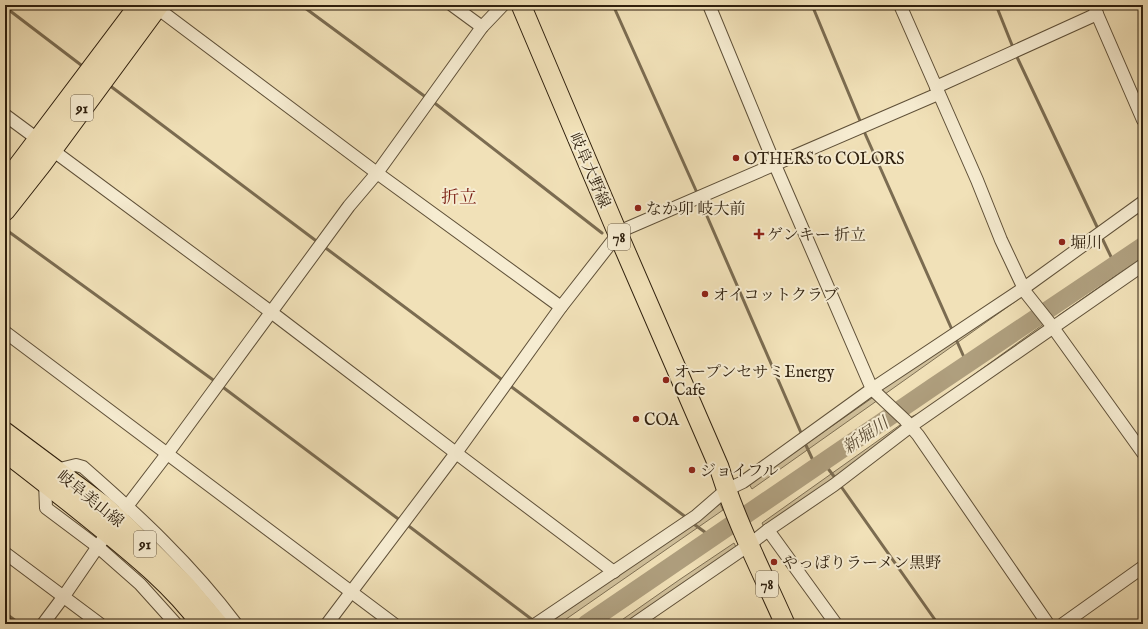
<svg xmlns="http://www.w3.org/2000/svg" width="1148" height="629" viewBox="0 0 1148 629" font-family="'IM FELL English','Noto Serif JP',serif">
<style>
.green{fill:#d0c09b;stroke:#7f7054}
.lines{fill:none;stroke-linecap:round;stroke-linejoin:round}
.stream{stroke:#7b6c51;stroke-width:3}
.river{stroke:#af9f7e;stroke-width:18}
.minor-casing{stroke:#5f5038;stroke-width:14}
.primary-casing{stroke:#2e1f0d;stroke-width:21}
.minor{stroke:#f6ecd1;stroke-width:12}
.primary{stroke:#f1e1b8;stroke-width:19}
.poi-dot{fill:#8f2418;stroke:#f6ecd1;stroke-width:1.5}
.labels{text-anchor:middle;stroke-width:4;stroke-linejoin:round;paint-order:stroke}
.shield{fill:#f6ecd1;stroke:#6a5c48;stroke-width:1}
.shield-label{font-size:15px;font-weight:bold;fill:#2e1f0d}
.poi-label{font-size:16px;fill:#2e1f0d;stroke:#f6ecd1;text-anchor:start}
.street-label{font-size:16px;fill:#2e1f0d;stroke:#f6ecd1}
.water-label{font-size:17px;font-style:italic;fill:#5b4c35;stroke:#f6ecd1}
.quarter-label{font-size:18px;fill:#7a1f14;stroke:#f6ecd1}
</style>
<rect width="100%" height="100%" fill="#f1e1b8"/>
<filter id="stains"><feTurbulence type="fractalNoise" baseFrequency=".005" numOctaves="4"/><feColorMatrix values="0 0 0 0 .2 0 0 0 0 .09 0 0 0 0 .02 0 0 0 .5 -.17"/></filter>
<radialGradient id="worn" r=".72"><stop offset=".6" stop-color="#630" stop-opacity="0"/><stop offset="1" stop-color="#630" stop-opacity=".3"/></radialGradient>
<g class="green">
<path d="M1143,256V259L1061,318L1058,316Z"/>
<path d="M1018,293L1023,296L885,394L881,389Z"/>
<path d="M1045,323L1046,328L916,421L911,417L924,411Z"/>
<path d="M875,396L878,400L752,489L749,484Z"/>
<path d="M900,425L902,430L765,529L762,523Z"/>
<path d="M720,504L723,510L559,624H548Z"/>
<path d="M734,543L737,549L628,624H616L679,580Z"/>
</g>
<g class="lines">
<g class="stream">
<path d="M301,5L427,98"/>
<path d="M613,5L698,195"/>
<path d="M812,5L861,123"/>
<path d="M996,5L1014,50"/>
<path d="M5,7L85,68"/>
<path d="M1016,55L1099,231"/>
<path d="M109,85L319,243"/>
<path d="M432,101L602,233"/>
<path d="M863,129L953,332"/>
<path d="M700,200L802,435"/>
<path d="M5,229L216,382"/>
<path d="M1101,236L1115,265"/>
<path d="M323,246L505,382"/>
<path d="M955,337L967,364"/>
<path d="M220,385L401,521"/>
<path d="M509,385L687,518"/>
<path d="M804,441L816,467"/>
<path d="M823,462L836,479"/>
<path d="M840,485L938,624"/>
<path d="M691,522L713,538"/>
<path d="M406,524L534,621"/>
<path d="M5,613L20,624"/>
</g>
<path class="river" d="M586,624L933,387L1143,246"/>
<g class="minor-casing">
<g id="minor">
<path d="M153,5L377,173L561,307"/>
<path d="M452,5L482,27"/>
<path d="M709,5L775,165L872,389L905,420L918,435L1048,624"/>
<path d="M900,5L977,180L1001,240L1026,293L1049,322L1143,453"/>
<path d="M1094,5L1097,14L1143,120"/>
<path d="M936,87L1097,14"/>
<path d="M5,115L271,312L456,453L614,572"/>
<path d="M5,332L394,624"/>
<path d="M56,470L76,465L83,467C138,515 192,565 236,624"/>
<path d="M45,482L46,508L98,547L140,584L176,624"/>
<path d="M768,530L834,485L911,426L1143,265"/>
<path d="M5,553L100,624"/>
<path d="M43,624L64,596L112,526L167,454L349,206L377,173L482,27L503,5"/>
<path d="M327,624L456,453L561,307L618,234L623,230L938,94"/>
<path d="M536,624L696,516L726,490L743,482L872,389L1024,288L1143,202"/>
<path d="M634,624L749,545L768,530L836,624"/>
<path d="M1063,624L1143,567"/>
</g>
</g>
<g class="primary-casing">
<g id="primary">
<path d="M521,5L618,234L719,467C736,522 762,572 785,624"/>
<path d="M5,183L139,5"/>
<path d="M5,211L42,164L159,5"/>
<path d="M5,432L103,505L129,529L186,586L218,624"/>
<path d="M5,452C37,476 68,501 99,526C135,555 174,587 201,624"/>
</g>
</g>
<use href="#minor" class="minor"/>
<use href="#primary" class="primary"/>
</g>
<g class="poi-dot">
<circle cx="736" cy="158" r="4"/>
<circle cx="638" cy="208" r="4"/>
<path d="M757 228h4v4h4v4h-4v4h-4v-4h-4v-4h4z"/>
<circle cx="1062" cy="242" r="4"/>
<circle cx="705" cy="294" r="4"/>
<circle cx="666" cy="380" r="4"/>
<circle cx="636" cy="419" r="4"/>
<circle cx="692" cy="470" r="4"/>
<circle cx="774" cy="562" r="4"/>
</g>
<g class="labels">
<g class="shield">
<rect x="71" y="95" width="22" height="26" rx="3"/>
<rect x="608" y="224" width="22" height="26" rx="3"/>
<rect x="134" y="531" width="22" height="26" rx="3"/>
<rect x="756" y="571" width="22" height="26" rx="3"/>
</g>
<g class="shield-label">
<text x="82" y="113">91</text>
<text x="619" y="242">78</text>
<text x="145" y="549">91</text>
<text x="767" y="589">78</text>
</g>
<g class="poi-label">
<text x="744" y="164">OTHERS to COLORS</text>
<text x="646" y="214">なか卯 岐大前</text>
<text x="767" y="240">ゲンキー 折立</text>
<text x="1070" y="248">堀川</text>
<text x="713" y="300">オイコットクラブ</text>
<text x="674" y="377">オープンセサミEnergy<tspan x="674" dy="18">Cafe</tspan></text>
<text x="644" y="425">COA</text>
<text x="700" y="476">ジョイフル</text>
<text x="782" y="568">やっぱりラーメン黒野</text>
</g>
<g class="street-label">
<text transform="translate(591 170) rotate(67)" y="6">岐阜大野線</text>
<text transform="translate(91 498) rotate(39)" y="6">岐阜美山線</text>
</g>
<g class="water-label">
<text transform="translate(865 435) rotate(-34)" y="6">新堀川</text>
</g>
<g class="quarter-label">
<text x="459" y="203">折立</text>
</g>
</g>
<rect width="1148" height="629" fill="none" stroke="#f1e1b8" stroke-width="20"/>
<rect x="6" y="6" width="1136" height="617" fill="none" stroke="#2e1f0d" stroke-width="2"/>
<rect x="10" y="10" width="1128" height="609" fill="none" stroke="#2e1f0d"/>
<rect width="100%" height="100%" filter="url(#stains)"/>
<rect width="100%" height="100%" fill="url(#worn)"/>
</svg>
